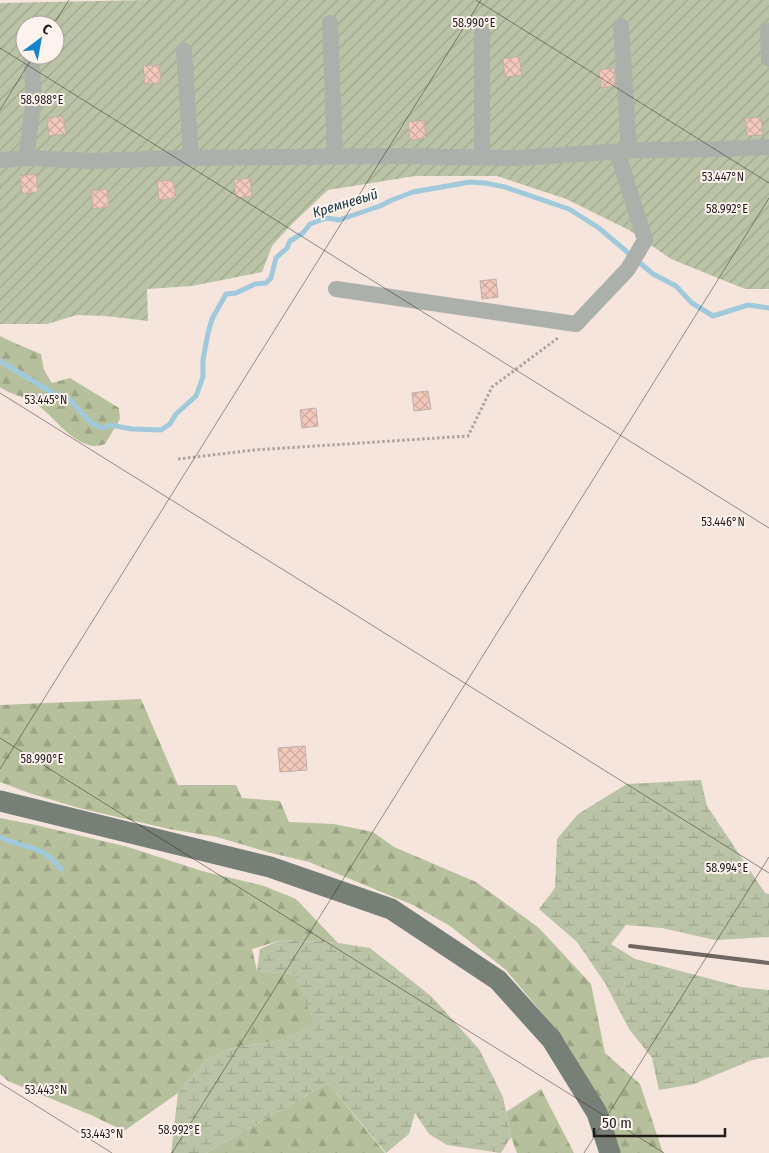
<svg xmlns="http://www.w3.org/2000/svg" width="769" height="1153" viewBox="0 0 769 1153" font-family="'Fira Sans Condensed',sans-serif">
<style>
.forest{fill:url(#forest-firs)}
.wetland{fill:url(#wetland-marsh)}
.garden{fill:url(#garden-furrows);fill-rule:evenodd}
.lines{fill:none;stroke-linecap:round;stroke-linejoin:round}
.stream{stroke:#a0cadb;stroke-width:5}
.building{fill:url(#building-cross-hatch);stroke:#bfafa9}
.path{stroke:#b0a39d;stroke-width:3;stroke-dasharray:2.5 2.5;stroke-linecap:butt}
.minor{stroke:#abb0ab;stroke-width:16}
.major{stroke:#778077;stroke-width:21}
.rail{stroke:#716763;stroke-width:4}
.ticks{fill:none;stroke:#211b19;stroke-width:1;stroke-opacity:0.45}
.labels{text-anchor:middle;stroke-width:4;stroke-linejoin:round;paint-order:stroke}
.water-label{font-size:14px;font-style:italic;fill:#0f3542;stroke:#fef3ef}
.ticks-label{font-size:12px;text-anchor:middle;fill:#211b19;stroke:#fef3ef;stroke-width:4;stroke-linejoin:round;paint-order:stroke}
</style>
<defs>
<pattern id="forest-firs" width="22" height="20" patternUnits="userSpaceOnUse" patternTransform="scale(1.25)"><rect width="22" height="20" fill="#b7c09c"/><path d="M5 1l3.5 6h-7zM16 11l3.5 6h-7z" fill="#9da486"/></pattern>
<pattern id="wetland-marsh" width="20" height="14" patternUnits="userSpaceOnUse" patternTransform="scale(1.25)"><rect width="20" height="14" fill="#bbc3a6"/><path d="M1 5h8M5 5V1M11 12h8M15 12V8" fill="none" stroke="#a0a78e"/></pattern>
<pattern id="garden-furrows" width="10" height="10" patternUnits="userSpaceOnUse" patternTransform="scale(1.25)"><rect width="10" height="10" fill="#bbc3a6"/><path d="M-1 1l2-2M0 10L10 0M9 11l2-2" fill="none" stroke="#a0a78e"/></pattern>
<pattern id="building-cross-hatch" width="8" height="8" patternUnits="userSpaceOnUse" patternTransform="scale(1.25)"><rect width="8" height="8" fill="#f2c9bb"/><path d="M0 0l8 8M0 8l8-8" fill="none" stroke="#cfaca0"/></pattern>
</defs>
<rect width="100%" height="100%" fill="#f5e5dd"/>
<g class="forest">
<path d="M0,336L19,345L41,354L44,370L52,383L70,378L119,408L120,419L105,444C102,445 97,446 94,446C70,443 53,415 35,403C24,396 11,395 0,387Z"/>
<path d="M141,699L178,785H236L242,798L280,801L289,822L334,824L373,832L394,847L476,882L539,928L591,984L605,1053L640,1084L663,1153H619L591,1084L564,1039L506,970L450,926L413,905L309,862L271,853L217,837L169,829L79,808L29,793L0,782V705Z"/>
<path d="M0,818L36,825L128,847L202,871L264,886L296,899L338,943L281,940L252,949L257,971L295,974L315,1024L282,1040L228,1049L206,1060L178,1093L124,1131L91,1115L8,1081L0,1074Z"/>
<path d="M328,1083L385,1153H206Z"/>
<path d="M541,1089L573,1151L574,1153H517L511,1137L506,1112Z"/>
</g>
<g class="wetland">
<path d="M701,780L707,806L765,893L769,894V937L715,940L662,928L626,925L611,944L635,959L741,987L769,990V1057L752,1060L694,1084L659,1090L652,1058L629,1029L605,983L577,942L539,909L555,888L557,839L578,814L627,784Z"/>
<path d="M281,940L338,943L370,948L431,996L479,1049L503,1097L511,1137L501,1153L447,1145L429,1134L415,1113L409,1134L386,1153L328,1083L206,1153H171L178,1093L206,1060L228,1049L282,1040L314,1024L295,974L257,971L260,949Z"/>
</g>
<path class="garden" d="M149,0H769V289H745L671,259L629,230L566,199L497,176H415L328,190L291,225L272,246L262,272L192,286L147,289L148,321L106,316L77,315L47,324H0V3ZM25,25H55V55H25Z"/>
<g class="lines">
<g class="stream">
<path d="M0,361L56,395L68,398L91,423L102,428L110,425L132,429L161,430L170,424L176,414L196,396L203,377V360L208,333L212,319L226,294L236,293L255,284L266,283L271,278L276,258L287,248L290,241L303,233L310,224L318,221L327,218L339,220L380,206L392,200L413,192L470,182L485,183L505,187L569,209L599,228L653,274L676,286L692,303L713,316L748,305L769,308"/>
<path d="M0,837C26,850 41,843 61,869"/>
</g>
</g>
<g class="building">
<path d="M519,56L522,75L505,77L503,59Z"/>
<path d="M159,65L161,83L145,84L143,66Z"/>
<path d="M614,68L615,86L601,88L599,70Z"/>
<path d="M63,116L66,134L49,136L47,118Z"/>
<path d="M761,117L763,135L747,136L745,118Z"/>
<path d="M424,120L426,138L410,140L408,122Z"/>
<path d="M36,174L38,192L22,194L20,176Z"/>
<path d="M250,178L252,196L236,198L234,180Z"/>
<path d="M173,180L176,198L159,200L157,181Z"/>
<path d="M107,189L109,207L93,209L91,191Z"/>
<path d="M496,279L498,297L482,299L480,281Z"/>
<path d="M428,391L431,409L414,411L412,393Z"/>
<path d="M316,408L318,426L302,428L300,410Z"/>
<path d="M305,746L307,770L280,772L278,748Z"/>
</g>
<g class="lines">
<path class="path" d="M178,459L254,450L468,436L492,387L558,338"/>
<g class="minor">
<path d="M330,23L335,157"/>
<path d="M621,26L629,151"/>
<path d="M768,31L769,59"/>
<path d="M482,33V157"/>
<path d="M184,50L191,158"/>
<path d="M26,158L34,98L31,55"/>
<path d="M0,160L26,158L92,161L181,158L395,156L516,158L642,150L722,149L769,147"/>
<path d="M336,289L576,324L628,269L645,240L617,152"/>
</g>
<path class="major" d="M0,801L270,867L391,909L498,980L552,1040L597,1113L610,1153"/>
<path class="rail" d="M630,946L769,963"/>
</g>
<path class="ticks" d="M476,0L769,183M53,25L69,0M0,48L769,528M0,110L34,55M0,393L769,873M0,738L664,1153M0,769L481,0M0,1083L112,1153M172,1153L769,198M584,1153L769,857"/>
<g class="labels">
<g class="water-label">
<text transform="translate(345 203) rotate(-17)" y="5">Кремневый</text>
</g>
</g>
<g class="ticks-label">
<text x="474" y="27">58.990°E</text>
<text x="42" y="104">58.988°E</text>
<text x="723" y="181">53.447°N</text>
<text x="727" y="213">58.992°E</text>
<text x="46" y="404">53.445°N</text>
<text x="723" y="526">53.446°N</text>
<text x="42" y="763">58.990°E</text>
<text x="727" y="872">58.994°E</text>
<text x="46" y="1094">53.443°N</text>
<text x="179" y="1134">58.992°E</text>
<text x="102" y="1138">53.443°N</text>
</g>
<g transform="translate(40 40) rotate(32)"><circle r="24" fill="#fef3ef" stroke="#a69d99"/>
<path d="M0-4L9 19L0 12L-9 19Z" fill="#1583cc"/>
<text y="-8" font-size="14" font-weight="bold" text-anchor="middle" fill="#211b19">С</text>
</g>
<path d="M594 1128v8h131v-8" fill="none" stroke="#211b19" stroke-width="2.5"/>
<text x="602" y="1128" font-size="15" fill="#211b19" stroke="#fef3ef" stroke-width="4" paint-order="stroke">50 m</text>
</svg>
